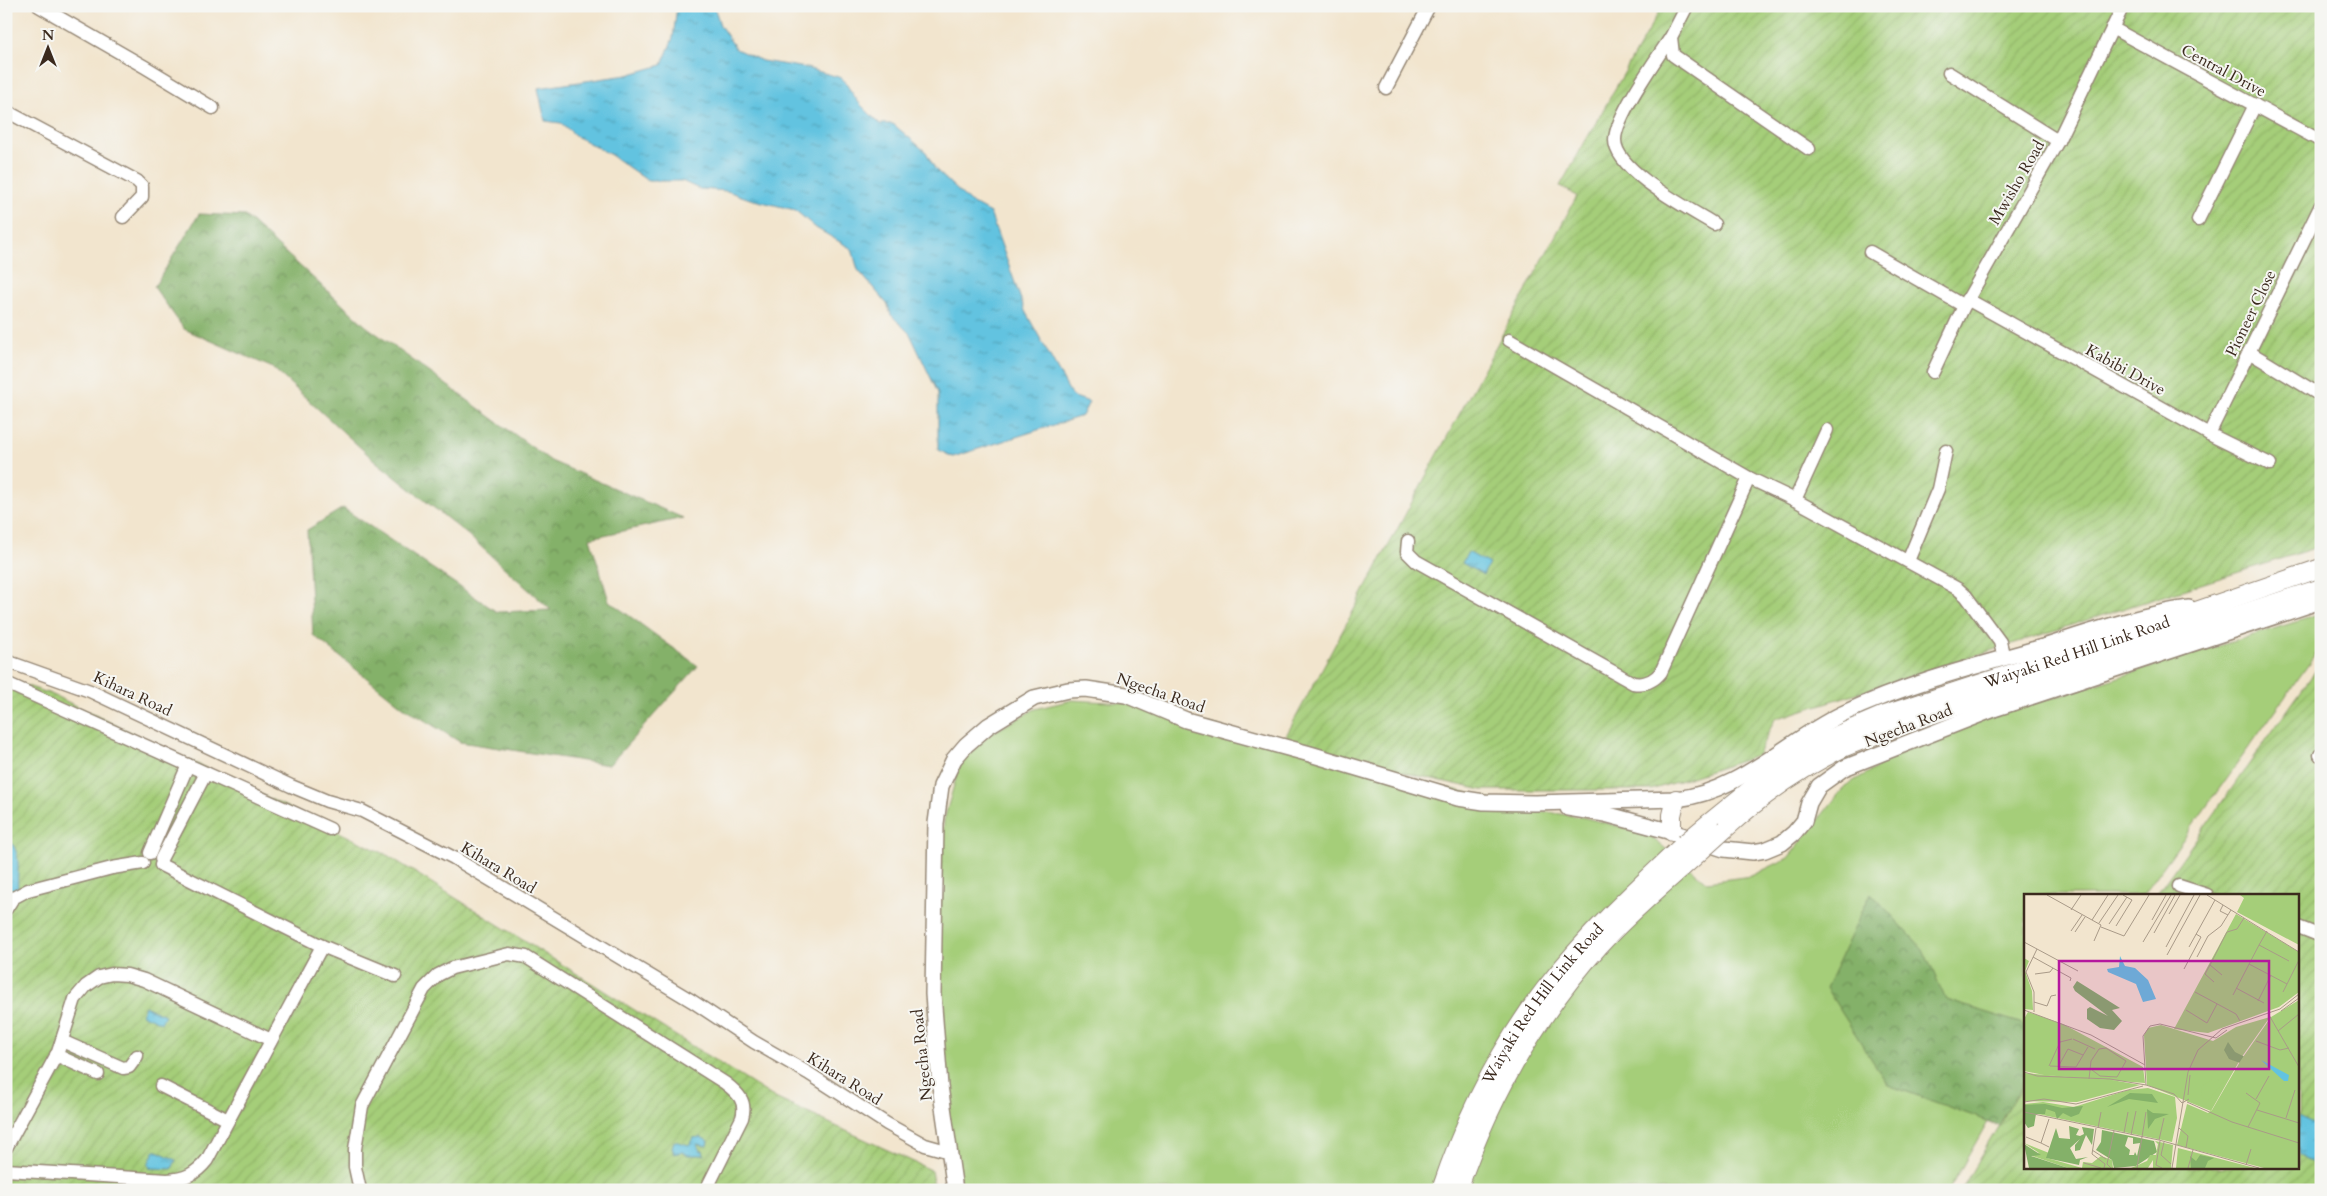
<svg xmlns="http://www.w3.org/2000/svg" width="2327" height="1196" viewBox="0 0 2327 1196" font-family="Cardo,serif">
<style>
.grass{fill:#a5ce79;stroke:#707c4c}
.forest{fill:url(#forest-crowns);stroke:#606e44}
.garden{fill:url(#garden-furrows);stroke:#707c4c}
.water{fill:url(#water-ripples);stroke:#4e767f}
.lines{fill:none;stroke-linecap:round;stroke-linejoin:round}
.minor-casing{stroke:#968876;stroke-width:15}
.tertiary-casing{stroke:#968876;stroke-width:18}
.secondary-casing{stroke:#968876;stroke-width:20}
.minor{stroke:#fff;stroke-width:12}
.tertiary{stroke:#fff;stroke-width:15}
.secondary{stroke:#fff;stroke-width:18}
.secondary-bridge-casing{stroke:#968876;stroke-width:20;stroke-linecap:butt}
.secondary-bridge{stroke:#fff;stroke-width:18}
.labels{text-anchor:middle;stroke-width:4;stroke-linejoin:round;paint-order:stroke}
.street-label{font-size:16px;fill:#3b2a1e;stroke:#f6f6f2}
.inset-road{fill:none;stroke:#a99a88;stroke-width:1}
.view{fill:#b5179e;fill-opacity:0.15;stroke:#b5179e;stroke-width:2.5}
.inset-edge{fill:none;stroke:#3b2a1e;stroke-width:2.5}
</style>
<defs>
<pattern id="forest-crowns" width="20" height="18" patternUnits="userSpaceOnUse" patternTransform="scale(1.25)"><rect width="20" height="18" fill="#84b169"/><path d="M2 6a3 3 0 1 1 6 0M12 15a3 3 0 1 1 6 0" fill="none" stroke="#6d9056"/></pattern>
<pattern id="garden-furrows" width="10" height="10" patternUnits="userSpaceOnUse" patternTransform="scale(1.25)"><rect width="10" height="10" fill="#a5ce79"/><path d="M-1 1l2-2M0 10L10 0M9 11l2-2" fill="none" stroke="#8fb168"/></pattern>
<pattern id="water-ripples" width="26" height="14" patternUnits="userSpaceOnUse" patternTransform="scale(1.25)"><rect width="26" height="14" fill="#62c3e0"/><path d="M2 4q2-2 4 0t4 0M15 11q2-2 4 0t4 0" fill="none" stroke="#529fb5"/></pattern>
</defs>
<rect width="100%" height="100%" fill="#f6f6f2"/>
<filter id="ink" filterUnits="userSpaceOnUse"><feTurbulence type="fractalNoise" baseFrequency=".02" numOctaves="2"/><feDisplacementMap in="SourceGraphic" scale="10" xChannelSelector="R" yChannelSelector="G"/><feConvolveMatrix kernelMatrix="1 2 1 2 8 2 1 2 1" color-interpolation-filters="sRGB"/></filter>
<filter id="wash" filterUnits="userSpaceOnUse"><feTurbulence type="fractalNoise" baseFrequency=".0096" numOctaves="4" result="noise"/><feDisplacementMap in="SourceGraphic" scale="20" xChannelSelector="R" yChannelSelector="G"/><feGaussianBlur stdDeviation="1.12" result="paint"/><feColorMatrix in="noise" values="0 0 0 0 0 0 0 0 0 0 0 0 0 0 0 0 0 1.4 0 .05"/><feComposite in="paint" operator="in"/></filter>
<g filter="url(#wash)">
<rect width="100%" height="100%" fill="#f2e5ce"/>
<path class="grass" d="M2321,614V647L2143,895H2026V1059L2014,1075L1949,1190H959L942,1072L938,923L944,820L960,764L990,734L1035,709L1072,700L1127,703L1532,810L1582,817L1646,833L1707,882L1751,876L1788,858L1845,786L1903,752L1965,725Z"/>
<g class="forest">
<path d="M199,214L245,216L366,326L551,461L683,518L590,538L609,601L698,666L609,765L460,742L403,707L313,635L307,530L343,508L497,612L551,610L468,535L374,460L273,368L184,329L154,287Z"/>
<path d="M1871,893L1923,949L1946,1000L2020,1023L2026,1027V1135L1888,1085L1826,988Z"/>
</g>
<g class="garden">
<path d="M1662,6H2321V546L1775,719L1757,756L1651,790H1482L1281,745L1577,196L1560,186Z"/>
<path d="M2321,663V1190H1961L2026,1079V1167H2298V895H2156Z"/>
<path d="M6,679L51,694L387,855L775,1098L931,1170L934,1190H6Z"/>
</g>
<g class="water">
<path d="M677,6H714L720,25L736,49L762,61L806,68L842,78L859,103L880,124H893L926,152L935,169L970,202L990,213L1025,311L1072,396L1089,402L1082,416L953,457L938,450V393L910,334L891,315L888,305L858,270L852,249L816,228L795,210L750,199L727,191L699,189L682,181H648L611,155L576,136L561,123L545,121L538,88L627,75L662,65L673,38Z"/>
<path d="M1468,552L1489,564L1483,575L1462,563Z"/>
<path d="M6,837C24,853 16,869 18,891L6,888Z"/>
<path d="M145,1006L165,1015L161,1023L141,1014Z"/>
<path d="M2298,1117L2313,1124L2321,1133V1168L2298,1154Z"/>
<path d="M701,1137L708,1141L707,1146L697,1144L700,1151L703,1150L704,1155H688L682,1152L674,1154L672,1147L674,1141L689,1145L693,1138Z"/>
<path d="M155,1150L176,1160L172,1169L150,1168L148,1164Z"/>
</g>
</g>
<g filter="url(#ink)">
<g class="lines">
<g class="minor-casing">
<g id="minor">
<path d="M39,6L145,67L213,108"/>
<path d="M1687,6L1671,37L1673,55L1809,149"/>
<path d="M2112,28L2321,141"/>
<path d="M1671,37C1657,58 1615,117 1615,140C1615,171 1690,209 1714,224"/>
<path d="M1949,73L2058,141"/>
<path d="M1386,88L1429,6"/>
<path d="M6,111L137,181L142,186V197L123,217"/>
<path d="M2198,220L2255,105"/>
<path d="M1870,252L1964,306"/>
<path d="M1967,299L2209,434L2270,464"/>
<path d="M1509,340L1749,478L1795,500L1958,589L1966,596L2000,642L2004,658"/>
<path d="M2249,352L2315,392"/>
<path d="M1933,372L1964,306L2058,141L2123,6"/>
<path d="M2209,434L2321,205"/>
<path d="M1795,500L1827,430"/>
<path d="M1408,541L1407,552L1416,561L1633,683C1645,685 1654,681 1661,672L1749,478"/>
<path d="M1908,561L1938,489L1946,451"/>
<path d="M6,661L90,691L291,786L327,801L362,811L454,858L692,1001L754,1042L808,1073L887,1124L925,1145L950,1152"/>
<path d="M6,683L330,829"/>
<path d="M2320,755H2321"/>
<path d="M150,853L188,765"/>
<path d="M161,859L206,773"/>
<path d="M161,865L322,946L395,976"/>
<path d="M2179,886L2207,895"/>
<path d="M6,909L13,898L28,890L112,868L143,863"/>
<path d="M2298,927L2321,936"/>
<path d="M62,1041L123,1068L129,1067L137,1056"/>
<path d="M56,1055L98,1074"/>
<path d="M161,1086L228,1120"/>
<path d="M6,1148L58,1052L75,999L86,986L99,977L112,974L127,975L144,980L271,1040"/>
<path d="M6,1170L167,1180C185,1179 196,1174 207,1160L322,946"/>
<path d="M360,1190L355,1167V1149L362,1106L424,989L438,975L452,968L509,954L526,957L725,1083C738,1093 747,1101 742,1118L706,1190"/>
</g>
</g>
<g class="tertiary-casing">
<g id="tertiary">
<path d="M1568,808L1605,814L1672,832L1724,849L1753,852L1765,850L1782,843L1794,833L1804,821L1809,803L1819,786L1844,768L1994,709L2321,601"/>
<path d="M955,1190L940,1086L933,994L936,823L941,786L954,759L966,745L988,726L1034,698L1068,690L1086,689L1126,695L1186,720L1310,754L1458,798L1484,802L1535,803L1676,799C1740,792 1786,741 1842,714C1906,684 1975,666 2043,647C2091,632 2139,615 2189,608"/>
</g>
</g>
<g class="secondary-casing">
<g id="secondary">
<path id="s1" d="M1709,823L1762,780L1812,746L1884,715L2080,651L2321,568"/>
<path d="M1725,829C1761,796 1801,768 1845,747C1866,738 1888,731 1909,722L2321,588"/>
<path d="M1672,832V815L1676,799"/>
<path id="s2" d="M1441,1190C1465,1118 1499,1049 1545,989C1586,936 1635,890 1684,844"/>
<path d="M1458,1190C1489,1099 1536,1016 1600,945C1629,913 1662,886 1694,857"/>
</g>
</g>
<use href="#minor" class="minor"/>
<use href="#tertiary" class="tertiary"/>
<use href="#secondary" class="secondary"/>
<g class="secondary-bridge-casing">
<g id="secondary-bridge">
<path d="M1684,844L1709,823"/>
<path d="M1694,857L1725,829"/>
</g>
</g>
<use href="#secondary-bridge" class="secondary-bridge"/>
</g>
</g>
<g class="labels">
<g class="street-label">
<text transform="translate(2224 70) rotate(28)" y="6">Central Drive</text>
<text transform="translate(2016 182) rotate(-60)" y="6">Mwisho Road</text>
<text transform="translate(2250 313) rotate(-64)" y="6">Pioneer Close</text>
<text transform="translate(2126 369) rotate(29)" y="6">Kabibi Drive</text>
<text dy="6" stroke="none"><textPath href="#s1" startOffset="410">Waiyaki Red Hill Link Road</textPath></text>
<text transform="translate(1161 692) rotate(19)" y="6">Ngecha Road</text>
<text transform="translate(133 693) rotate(25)" y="6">Kihara Road</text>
<text transform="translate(1908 725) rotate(-21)" y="6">Ngecha Road</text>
<text transform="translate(499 867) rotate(31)" y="6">Kihara Road</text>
<text dy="6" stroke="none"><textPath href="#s2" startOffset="214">Waiyaki Red Hill Link Road</textPath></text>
<text transform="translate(921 1055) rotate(-96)" y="6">Ngecha Road</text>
<text transform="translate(845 1078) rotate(32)" y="6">Kihara Road</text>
</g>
</g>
<g transform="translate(2024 894)">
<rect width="275" height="275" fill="#f2e5ce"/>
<path d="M0,64L5,67L1,77L8,97L9,116L0,115ZM246,123L217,164L187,217L123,191L120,141L124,134L137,131L189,147L212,133ZM0,179L88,186L116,191L53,208L0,207ZM124,194L151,203L153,224L148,248L0,217V210L19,208L50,213L104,196ZM0,249L25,259L23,264L58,274L59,268L68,269L77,262L88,266L89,274H44L6,261L15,259ZM154,254L231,274H152Z" fill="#a5ce79"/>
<path d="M53,87L96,114L88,116L98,127L90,136L76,134L63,125V115L66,113L84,122L51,97L49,93ZM204,148L211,158L225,165L219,170L205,165L200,156ZM106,199L128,200L134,209L105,205L83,213ZM21,210L38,214L59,212L55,220L47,223L39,219L33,225L31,218L22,215L21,220H12L10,232L4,234L0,228V211ZM123,215L129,219L145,220L131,225L124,235ZM45,232L55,235L52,241L56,242L60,240L58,233L70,235L68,251L62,241L56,256L51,257V251L56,245L46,254L52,265L64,263L56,266L55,271L22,264L32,234L35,244L46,245ZM78,236L130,247L133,258L112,272L90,274L88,266L72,256L77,248ZM104,243L109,244V250L116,249L113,262L111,258L110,261H105L106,256L101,252ZM0,250L17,261L7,262L44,274H5ZM176,261L190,264L184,267L181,274H167L166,262L172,267Z" fill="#84b169" fill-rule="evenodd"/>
<path d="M189,185L200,187L184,207L177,202L178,192Z" fill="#a5ce79"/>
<path d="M216,1H275V51L213,18L220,4ZM212,20L275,58V98L255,113L184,139L150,135ZM275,106V274H240L153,251L163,210L184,219L188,216L217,166L247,123ZM4,118L39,130L119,173L121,189L20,181L0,177V125ZM131,247L149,251L147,274H129V266L124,274H107L123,267L126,261H132L134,250Z" fill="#a5ce79"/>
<path d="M96,62L101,72L111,74L124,86L132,105L119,108L112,90L84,78L83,75L95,73ZM237,166L265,181L264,187H260Z" fill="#62c3e0"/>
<path class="inset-road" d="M23,1L77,31L70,47M183,1L236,34M199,11L196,17L204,21M47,16L57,1M145,20L156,1M68,26L84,1M128,26L142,1M75,29L94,1M85,30L103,3M92,32L108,6L99,1M77,33L100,42L125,1M236,34L275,58M47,37L58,21M243,37L235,51L265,67M51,38L61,23M130,39L151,1M0,48L13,55L2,78L10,98V118M119,48L147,1M142,53L170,1M165,53L191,6M13,55L54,77M143,61L176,1M9,63L47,84L46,87M173,63L184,42L197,32L207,16M225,70L263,90M186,71L181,80L190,88M160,75L177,43L172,40M11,80L26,78L29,74M198,81L186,71L203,38L213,35L220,24M212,94L240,109M171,98L212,120L216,127M259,98L275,66M209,101L235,51M234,107L247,81M10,108L23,112L27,102L32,101M0,116L67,141L121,171M162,116L183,129L193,110M257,117L275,104M245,121L275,173M254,137L275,120M49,145L71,155M232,147L256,156L265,154M25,172L36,148L48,145M26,172L52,173L64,153M34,173L44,155L59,161M0,178L13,182L86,185L122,191L150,200L158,209L165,205M65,185L67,167L75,155L82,154L102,167L93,183L76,182L68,176M122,191L119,142L126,132L136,130L192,144L203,136M222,199L236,209L224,233M164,201L166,181M232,205L245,182M0,208L20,205L52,210L119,192M163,208L208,228L275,249M233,216L275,229M0,218L135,246L235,274M262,224L271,196M72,234L68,260L81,270L80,274M74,234L77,218M155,234L164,242L162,254M100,239L104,218M107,241L112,217M2,243L17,249M135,246L140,224M136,247L132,271L138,274M140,248L137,261L147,270M25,253L17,249L25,225M68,256L82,265M60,269L77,274M222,271L227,255M87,274L83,270L90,237M113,274L122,218M148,274L164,178L174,156L198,135L256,115L275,100M164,274L169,256"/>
<path class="view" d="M35,67H245V175H35Z"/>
<rect width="275" height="275" class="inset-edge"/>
</g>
<rect width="2327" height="1196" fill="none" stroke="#f6f6f2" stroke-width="25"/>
<g transform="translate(48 48)" stroke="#f6f6f2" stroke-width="4" paint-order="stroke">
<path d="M0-4L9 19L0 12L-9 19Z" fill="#3b2a1e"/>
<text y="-8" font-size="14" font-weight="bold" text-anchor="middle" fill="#3b2a1e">N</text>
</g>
</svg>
